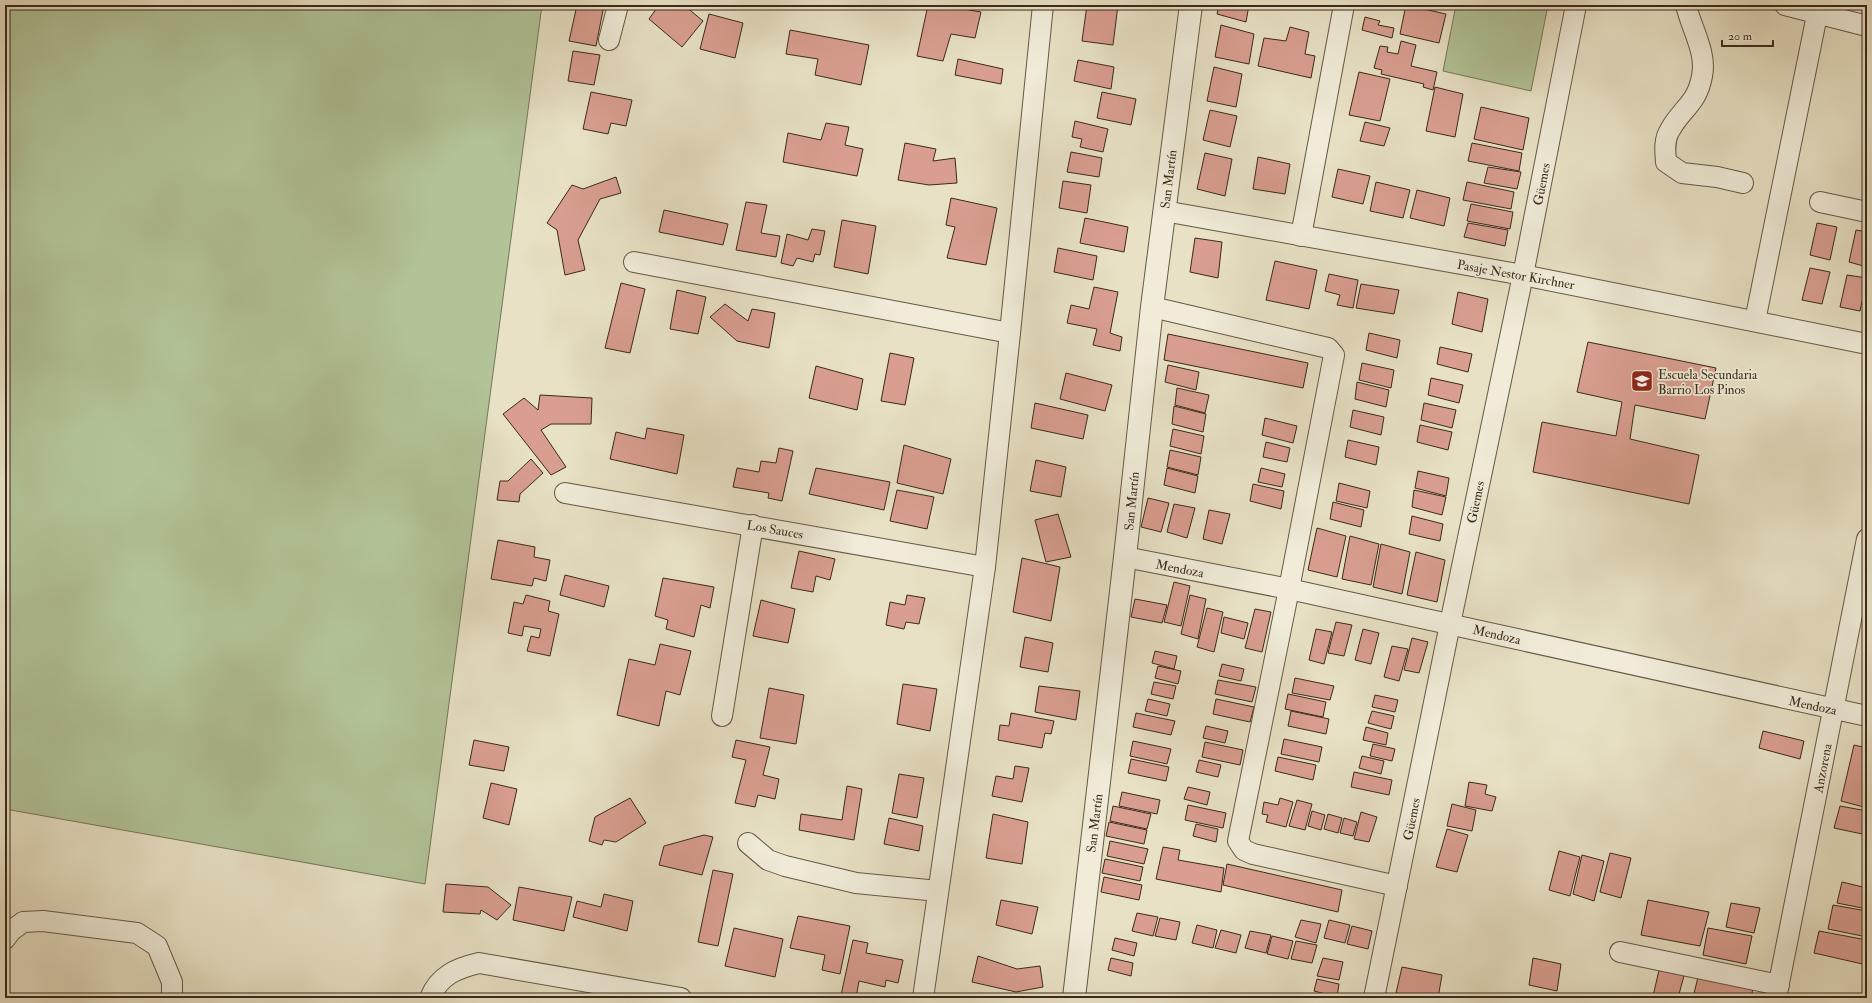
<svg xmlns="http://www.w3.org/2000/svg" width="1872" height="1003" viewBox="0 0 1872 1003" font-family="'IM FELL Double Pica',serif">
<style>
.green{fill:#b2c398;stroke:#767659}
.building{fill:#d99e90;stroke:#3a2a1a}
.lines{fill:none;stroke-linecap:round;stroke-linejoin:round}
.minor-casing{stroke:#665845;stroke-width:22}
.tertiary-casing{stroke:#665845;stroke-width:24}
.minor{stroke:#f0ecd9;stroke-width:20}
.tertiary{stroke:#f0ecd9;stroke-width:22}
.labels{text-anchor:middle;stroke-width:3.5;stroke-linejoin:round;paint-order:stroke}
.street-label{font-size:13px;fill:#3a2a1a;stroke:#f0ecd9}
.poi-label{font-size:13px;fill:#3a2a1a;stroke:#f0ecd9;text-anchor:start}
</style>
<rect width="100%" height="100%" fill="#e8e1c5"/>
<filter id="stains"><feTurbulence type="fractalNoise" baseFrequency=".005" numOctaves="4"/><feColorMatrix values="0 0 0 0 .2 0 0 0 0 .09 0 0 0 0 .02 0 0 0 .5 -.17"/></filter>
<radialGradient id="worn" r=".72"><stop offset=".6" stop-color="#630" stop-opacity="0"/><stop offset="1" stop-color="#630" stop-opacity=".3"/></radialGradient>
<g class="green">
<path d="M5,5H542L425,884L5,809Z"/>
<path d="M1456,5H1548L1531,91L1443,71Z"/>
</g>
<g class="building">
<path d="M577,5H604L596,46L569,41Z"/>
<path d="M659,5H684L703,21L682,47L649,19Z"/>
<path d="M928,5H940L981,12L975,38L951,34L943,61L917,56Z"/>
<path d="M1087,5H1118L1113,45L1082,41Z"/>
<path d="M1219,5H1249L1246,22L1217,14Z"/>
<path d="M1406,5L1446,14L1439,43L1400,34Z"/>
<path d="M709,14L743,23L735,58L700,49Z"/>
<path d="M1365,17L1380,21L1378,25L1394,28L1392,38L1362,30Z"/>
<path d="M1221,25L1254,34L1249,64L1215,57Z"/>
<path d="M1290,27L1309,32L1305,54L1315,56L1311,78L1258,66L1264,38L1286,41Z"/>
<path d="M790,30L869,45L861,85L815,75L818,59L786,54Z"/>
<path d="M1401,41L1416,45L1411,66L1437,72L1433,90L1423,87L1424,84L1381,74L1382,70L1374,68L1380,46L1388,47L1387,52L1398,54Z"/>
<path d="M573,51L600,55L594,85L568,81Z"/>
<path d="M958,59L1003,69L1001,84L955,75Z"/>
<path d="M1078,60L1114,67L1111,89L1074,81Z"/>
<path d="M1214,67L1242,74L1236,107L1207,101Z"/>
<path d="M1359,72L1390,79L1380,121L1349,115Z"/>
<path d="M1435,87L1463,94L1455,137L1426,131Z"/>
<path d="M591,92L632,100L626,126L611,123L608,134L583,129Z"/>
<path d="M1102,92L1136,99L1131,125L1097,118Z"/>
<path d="M1481,107L1529,118L1523,150L1474,139Z"/>
<path d="M1210,110L1237,116L1230,147L1203,140Z"/>
<path d="M1075,121L1108,129L1103,152L1080,147L1082,139L1072,137Z"/>
<path d="M1365,122L1390,128L1384,146L1360,141Z"/>
<path d="M826,123L849,127L845,145L863,149L857,176L783,162L788,133L821,140Z"/>
<path d="M905,143L936,149L933,161L955,158L957,183L929,185L898,180Z"/>
<path d="M1472,143L1522,153L1519,171L1468,161Z"/>
<path d="M1071,152L1102,158L1099,177L1067,172Z"/>
<path d="M1205,153L1232,159L1225,196L1197,189Z"/>
<path d="M1258,157L1290,164L1285,194L1253,189Z"/>
<path d="M1488,167L1521,172L1517,189L1484,183Z"/>
<path d="M1338,169L1370,176L1363,204L1332,197Z"/>
<path d="M616,177L621,193L600,199L578,240L585,270L565,275L557,230L547,223L572,185L583,189Z"/>
<path d="M1063,181L1091,185L1087,213L1059,208Z"/>
<path d="M1376,182L1410,190L1403,218L1370,211Z"/>
<path d="M1467,182L1514,192L1511,209L1463,200Z"/>
<path d="M1417,190L1450,198L1444,226L1410,218Z"/>
<path d="M951,198L997,208L986,265L947,258L955,227L946,225Z"/>
<path d="M746,202L767,205L761,233L780,236L776,257L736,250Z"/>
<path d="M1471,204L1513,212L1510,229L1467,221Z"/>
<path d="M664,210L728,224L723,245L659,232Z"/>
<path d="M1085,218L1128,227L1124,252L1080,243Z"/>
<path d="M842,220L876,226L868,274L834,267Z"/>
<path d="M1468,223L1508,230L1505,246L1464,237Z"/>
<path d="M1817,223L1837,227L1830,260L1810,255Z"/>
<path d="M812,229L825,231L820,255L815,254L813,262L797,258L793,266L781,263L787,234L808,240Z"/>
<path d="M1856,230L1867,232V267L1849,262Z"/>
<path d="M1195,238L1222,242L1218,278L1190,272Z"/>
<path d="M1058,248L1097,256L1093,280L1054,272Z"/>
<path d="M1275,261L1317,270L1309,309L1266,300Z"/>
<path d="M1810,268L1830,272L1822,304L1802,300Z"/>
<path d="M1329,274L1358,280L1353,308L1337,305L1340,295L1325,291Z"/>
<path d="M1847,275L1867,278L1860,311L1840,307Z"/>
<path d="M621,283L645,289L630,353L605,348Z"/>
<path d="M1361,284L1399,290L1394,314L1356,308Z"/>
<path d="M1094,287L1118,292L1110,333L1122,337L1120,351L1093,345L1097,329L1067,323L1071,305L1089,309Z"/>
<path d="M677,290L706,297L698,334L670,329Z"/>
<path d="M1458,292L1488,299L1482,332L1452,324Z"/>
<path d="M725,304L748,321L752,309L775,313L769,348L737,341L710,317Z"/>
<path d="M1369,333L1400,340L1397,358L1366,350Z"/>
<path d="M1168,334L1308,363L1303,388L1164,360Z"/>
<path d="M1588,342L1716,368L1705,419L1635,405L1630,439L1699,455L1689,504L1533,472L1542,422L1616,436L1622,402L1577,392Z"/>
<path d="M1440,347L1472,354L1468,372L1437,364Z"/>
<path d="M890,353L914,358L905,405L881,401Z"/>
<path d="M1362,363L1394,370L1391,388L1359,380Z"/>
<path d="M1168,365L1199,372L1196,390L1165,382Z"/>
<path d="M816,366L863,379L857,410L809,398Z"/>
<path d="M1066,373L1112,385L1105,411L1060,399Z"/>
<path d="M1431,378L1463,385L1459,403L1428,395Z"/>
<path d="M1357,382L1389,390L1386,407L1355,399Z"/>
<path d="M1177,388L1209,395L1205,413L1175,405Z"/>
<path d="M540,395L592,398L591,424H551L541,430L566,467L551,475L503,414L524,398L538,410Z"/>
<path d="M1035,403L1088,415L1083,439L1031,428Z"/>
<path d="M1424,403L1456,410L1452,428L1421,420Z"/>
<path d="M1174,406L1206,414L1203,432L1172,424Z"/>
<path d="M1353,410L1384,417L1381,435L1350,427Z"/>
<path d="M1265,418L1297,426L1293,443L1262,435Z"/>
<path d="M1420,425L1452,432L1448,450L1417,442Z"/>
<path d="M647,428L684,435L677,474L610,459L616,432L645,439Z"/>
<path d="M1173,429L1204,436L1201,454L1170,446Z"/>
<path d="M1348,440L1379,447L1376,465L1345,457Z"/>
<path d="M1266,442L1290,448L1287,462L1263,457Z"/>
<path d="M904,445L951,459L943,494L897,483Z"/>
<path d="M779,448L793,451L782,501L768,498L769,493L733,487L737,468L759,472L761,461L776,463Z"/>
<path d="M1170,450L1201,457L1198,475L1167,467Z"/>
<path d="M531,459L543,473L520,494L519,502L497,500L500,481H508Z"/>
<path d="M1036,460L1066,467L1061,497L1030,491Z"/>
<path d="M816,468L890,482L884,510L809,494Z"/>
<path d="M1167,468L1198,476L1195,493L1164,485Z"/>
<path d="M1261,468L1285,474L1282,487L1258,482Z"/>
<path d="M1418,471L1449,478L1446,496L1415,488Z"/>
<path d="M1339,483L1370,491L1367,508L1336,501Z"/>
<path d="M1253,484L1284,491L1281,509L1250,501Z"/>
<path d="M897,490L934,497L927,529L890,521Z"/>
<path d="M1414,490L1446,497L1442,515L1412,507Z"/>
<path d="M1148,498L1169,503L1161,532L1141,527Z"/>
<path d="M1333,502L1364,510L1361,527L1330,519Z"/>
<path d="M1174,504L1195,508L1187,538L1167,532Z"/>
<path d="M1209,510L1230,514L1222,544L1203,539Z"/>
<path d="M1058,514L1071,557L1046,562L1035,520Z"/>
<path d="M1412,516L1443,524L1440,541L1409,534Z"/>
<path d="M1317,528L1346,536L1337,577L1308,570Z"/>
<path d="M1350,536L1379,544L1371,585L1342,579Z"/>
<path d="M498,540L535,547L534,557L550,560L546,581L534,578L532,586L491,579Z"/>
<path d="M1381,544L1410,552L1402,594L1373,587Z"/>
<path d="M799,551L835,559L830,580L816,576L813,592L791,588Z"/>
<path d="M1416,552L1445,560L1437,602L1407,595Z"/>
<path d="M1022,558L1060,567L1051,621L1013,612Z"/>
<path d="M565,575L609,586L604,607L560,595Z"/>
<path d="M663,578L714,587L710,608L701,605L694,637L666,629L668,620L655,616Z"/>
<path d="M1174,582L1190,586L1181,626L1164,622Z"/>
<path d="M526,595L550,601L548,611L559,614L550,656L527,651L531,636L539,638L541,629L524,626L522,636L508,633L514,602L523,604Z"/>
<path d="M907,595L925,598L919,624L906,622L904,629L886,625L890,602L905,605Z"/>
<path d="M1190,595L1206,599L1198,639L1181,634Z"/>
<path d="M1135,599L1167,605L1162,623L1131,617Z"/>
<path d="M761,600L795,609L788,643L753,636Z"/>
<path d="M1207,608L1223,612L1214,652L1197,647Z"/>
<path d="M1255,609L1271,612L1262,652L1245,648Z"/>
<path d="M1224,617L1248,623L1244,639L1221,633Z"/>
<path d="M1336,622L1352,625L1344,656L1328,653Z"/>
<path d="M1316,629L1332,632L1324,664L1309,660Z"/>
<path d="M1363,629L1379,633L1371,664L1355,660Z"/>
<path d="M1025,637L1053,643L1048,672L1020,667Z"/>
<path d="M1412,638L1428,642L1419,673L1404,670Z"/>
<path d="M660,644L691,651L680,695L666,691L659,726L617,715L629,659L655,665Z"/>
<path d="M1392,646L1408,649L1399,681L1384,677Z"/>
<path d="M1155,651L1177,656L1174,669L1152,663Z"/>
<path d="M1222,664L1244,669L1241,681L1219,676Z"/>
<path d="M1158,666L1181,671L1178,684L1155,678Z"/>
<path d="M1295,678L1334,686L1330,700L1292,693Z"/>
<path d="M1218,680L1256,687L1252,702L1215,694Z"/>
<path d="M1154,682L1176,686L1173,699L1151,694Z"/>
<path d="M903,684L937,689L930,731L897,724Z"/>
<path d="M1039,686L1080,691L1076,720L1035,712Z"/>
<path d="M769,688L804,695L796,744L760,738Z"/>
<path d="M1288,694L1326,702L1323,717L1285,709Z"/>
<path d="M1375,695L1398,700L1395,712L1372,707Z"/>
<path d="M1148,699L1170,704L1167,716L1145,711Z"/>
<path d="M1216,699L1254,707L1250,722L1213,714Z"/>
<path d="M1291,711L1329,719L1326,734L1288,726Z"/>
<path d="M1372,711L1394,716L1391,729L1368,723Z"/>
<path d="M1011,713L1054,721L1051,734L1045,733L1042,748L998,740L1000,725L1009,726Z"/>
<path d="M1136,713L1175,721L1171,735L1133,727Z"/>
<path d="M1206,726L1228,731L1225,743L1203,738Z"/>
<path d="M1366,727L1388,733L1386,745L1363,740Z"/>
<path d="M1763,731L1804,741L1800,759L1759,748Z"/>
<path d="M1284,739L1322,747L1319,762L1281,754Z"/>
<path d="M474,740L509,747L504,771L469,765Z"/>
<path d="M736,740L770,747L763,775L779,779L775,799L758,795L755,807L735,803L746,760L732,757Z"/>
<path d="M1133,741L1171,749L1167,764L1130,756Z"/>
<path d="M1205,742L1243,750L1240,765L1202,757Z"/>
<path d="M1373,744L1395,749L1392,761L1370,756Z"/>
<path d="M1854,745L1867,748V793L1864,807L1841,801Z"/>
<path d="M1362,756L1384,761L1381,774L1359,768Z"/>
<path d="M1278,757L1316,765L1313,780L1275,771Z"/>
<path d="M1131,759L1169,767L1166,781L1128,773Z"/>
<path d="M1199,760L1221,765L1218,777L1196,772Z"/>
<path d="M1015,766L1029,768L1022,802L992,796L996,776L1013,779Z"/>
<path d="M1354,772L1392,780L1389,795L1351,787Z"/>
<path d="M899,774L924,778L917,818L892,813Z"/>
<path d="M1469,782L1487,785L1485,794L1496,797L1492,811L1465,806Z"/>
<path d="M491,783L517,789L509,825L483,818Z"/>
<path d="M847,786L862,789L854,840L799,830L801,814L842,820Z"/>
<path d="M1188,787L1210,792L1207,805L1184,799Z"/>
<path d="M1122,792L1160,800L1157,814L1119,806Z"/>
<path d="M630,798L646,823L616,842L604,840L602,845L589,841L595,817Z"/>
<path d="M1280,798L1293,802L1286,827L1266,822L1268,815L1262,814L1264,802L1278,805Z"/>
<path d="M1297,800L1312,804L1305,830L1289,826Z"/>
<path d="M1452,804L1476,810L1472,831L1447,826Z"/>
<path d="M1188,805L1226,813L1223,828L1185,820Z"/>
<path d="M1113,806L1151,814L1147,829L1110,821Z"/>
<path d="M1840,806L1867,811V835L1834,828Z"/>
<path d="M1312,811L1325,815L1321,830L1308,826Z"/>
<path d="M1361,812L1377,817L1369,842L1354,839Z"/>
<path d="M993,814L1028,822L1022,864L986,858Z"/>
<path d="M1328,814L1342,818L1338,833L1324,829Z"/>
<path d="M889,818L923,826L919,851L884,844Z"/>
<path d="M1344,818L1357,822L1353,836L1340,833Z"/>
<path d="M1109,822L1147,830L1144,844L1106,836Z"/>
<path d="M1196,824L1218,829L1216,842L1193,836Z"/>
<path d="M1447,829L1468,835L1457,872L1436,867Z"/>
<path d="M704,835L713,837L702,875L659,865L664,846Z"/>
<path d="M1110,841L1148,849L1144,864L1107,856Z"/>
<path d="M1163,847L1180,850L1178,860L1224,868L1221,892L1156,879Z"/>
<path d="M1559,851L1580,857L1570,896L1549,890Z"/>
<path d="M1610,853L1631,858L1621,898L1600,892Z"/>
<path d="M1582,855L1604,861L1594,901L1573,894Z"/>
<path d="M1105,859L1143,867L1140,881L1102,873Z"/>
<path d="M1227,864L1342,890L1338,912L1223,885Z"/>
<path d="M713,870L733,874L718,946L698,942Z"/>
<path d="M1104,877L1142,885L1139,900L1101,892Z"/>
<path d="M1842,882L1867,888V909L1837,903Z"/>
<path d="M446,884L488,887L511,905L497,920L481,910L480,914L443,912Z"/>
<path d="M519,887L572,897L564,931L513,920Z"/>
<path d="M604,894L633,901L627,931L573,917L577,901L601,907Z"/>
<path d="M1001,900L1038,907L1032,934L996,925Z"/>
<path d="M1648,900L1709,912L1700,946L1641,935Z"/>
<path d="M1731,903L1760,908L1754,933L1726,927Z"/>
<path d="M1833,905L1867,911V937L1828,929Z"/>
<path d="M1137,913L1158,917L1153,936L1132,931Z"/>
<path d="M798,916L850,926L840,974L822,970L825,955L790,948Z"/>
<path d="M1160,918L1180,922L1176,940L1155,936Z"/>
<path d="M1301,920L1321,924L1316,943L1295,937Z"/>
<path d="M1329,920L1350,925L1345,943L1324,938Z"/>
<path d="M1197,925L1217,930L1213,948L1192,943Z"/>
<path d="M1352,926L1372,931L1368,949L1347,944Z"/>
<path d="M734,928L783,939L775,977L725,966Z"/>
<path d="M1708,928L1752,936L1746,964L1703,955Z"/>
<path d="M1221,930L1241,935L1236,953L1215,948Z"/>
<path d="M1250,931L1271,935L1266,953L1245,948Z"/>
<path d="M1819,931L1867,940V965L1814,953Z"/>
<path d="M1272,936L1293,941L1288,959L1267,954Z"/>
<path d="M1115,938L1137,943L1134,956L1112,950Z"/>
<path d="M853,940L868,943L866,953L903,960L898,983L886,980L885,987L859,981L856,998L841,995Z"/>
<path d="M1296,941L1317,945L1312,963L1291,959Z"/>
<path d="M978,956L1017,969L1040,966L1043,987L1016,992L972,982Z"/>
<path d="M1111,958L1133,963L1131,976L1108,970Z"/>
<path d="M1323,958L1343,962L1339,980L1317,976Z"/>
<path d="M1533,958L1561,964L1557,991L1529,985Z"/>
<path d="M1660,966L1685,972L1678,998L1653,996Z"/>
<path d="M1402,967L1442,975L1438,998H1423L1396,993Z"/>
<path d="M1698,977L1753,988L1751,998H1693Z"/>
<path d="M1317,979L1339,984L1337,997L1314,991Z"/>
<path d="M981,994L1004,998H980Z"/>
</g>
<g class="lines">
<g class="minor-casing">
<g id="minor">
<path d="M1686,5C1691,28 1707,52 1702,76C1697,104 1682,108 1670,130C1664,139 1665,151 1666,162L1682,173L1717,177L1743,183"/>
<path d="M1785,5L1867,26"/>
<path d="M609,40L618,5"/>
<path d="M1820,202L1867,212"/>
<path d="M1164,211L1523,275L1867,344"/>
<path d="M1301,236L1344,5"/>
<path d="M634,262L1010,333"/>
<path d="M1152,307L1328,348L1334,355L1289,589L1238,841L1244,850L1253,854L1397,886"/>
<path d="M1755,321L1819,5"/>
<path d="M565,493L985,567"/>
<path d="M1125,557L1289,589L1867,716"/>
<path d="M722,716L753,525"/>
<path d="M748,843L768,860L785,866L856,883L938,891"/>
<path d="M5,939L11,931L23,922L43,921L137,933L157,946L172,982V998"/>
<path d="M1620,952L1779,985"/>
<path d="M430,998C439,975 458,968 479,963L681,998"/>
<path d="M923,998L985,567L1010,333L1043,5"/>
<path d="M1374,998L1450,624L1523,275L1576,5"/>
<path d="M1776,998L1867,539"/>
</g>
</g>
<g class="tertiary-casing">
<path id="tertiary" d="M1074,998L1125,557L1152,307L1191,5"/>
</g>
<use href="#minor" class="minor"/>
<use href="#tertiary" class="tertiary"/>
</g>
<defs>
<g id="school-square" transform="scale(1.15)"><rect x="-9" y="-9" width="18" height="18" rx="4" fill="#8f2418" stroke="#f0ecd9"/><path d="M0-5L7-2L0 1L-7-2ZM-4 1L0 2.5L4 1V4Q0 6-4 4Z" fill="#fff"/></g>
</defs>
<g fill-rule="evenodd">
<use href="#school-square" x="1642" y="381"/>
</g>
<g class="labels">
<g class="street-label">
<text transform="translate(1168 179) rotate(-83)" y="5">San Martín</text>
<text transform="translate(1541 184) rotate(-79)" y="5">Güemes</text>
<text transform="translate(1516 274) rotate(10)" y="5">Pasaje Nestor Kirchner</text>
<text transform="translate(1131 501) rotate(-84)" y="5">San Martín</text>
<text transform="translate(1475 502) rotate(-78)" y="5">Güemes</text>
<text transform="translate(775 529) rotate(10)" y="5">Los Sauces</text>
<text transform="translate(1180 568) rotate(11)" y="5">Mendoza</text>
<text transform="translate(1497 634) rotate(13)" y="5">Mendoza</text>
<text transform="translate(1813 705) rotate(12)" y="5">Mendoza</text>
<text transform="translate(1822 768) rotate(-79)" y="5">Anzorena</text>
<text transform="translate(1411 819) rotate(-79)" y="5">Güemes</text>
<text transform="translate(1094 823) rotate(-83)" y="5">San Martín</text>
</g>
<g class="poi-label">
<text x="1658" y="379">Escuela Secundaria<tspan x="1658" dy="15">Barrio Los Pinos</tspan></text>
</g>
</g>
<rect width="1872" height="1003" fill="none" stroke="#e8e1c5" stroke-width="20"/>
<rect x="6" y="6" width="1860" height="991" fill="none" stroke="#3a2a1a" stroke-width="2"/>
<rect x="10" y="10" width="1852" height="983" fill="none" stroke="#3a2a1a"/>
<path d="M1722 40v6h51v-6" fill="none" stroke="#3a2a1a" stroke-width="2"/>
<text x="1728" y="40" font-size="12" fill="#3a2a1a" stroke="#f0ecd9" stroke-width="3" paint-order="stroke">20 m</text>
<rect width="100%" height="100%" filter="url(#stains)"/>
<rect width="100%" height="100%" fill="url(#worn)"/>
</svg>
